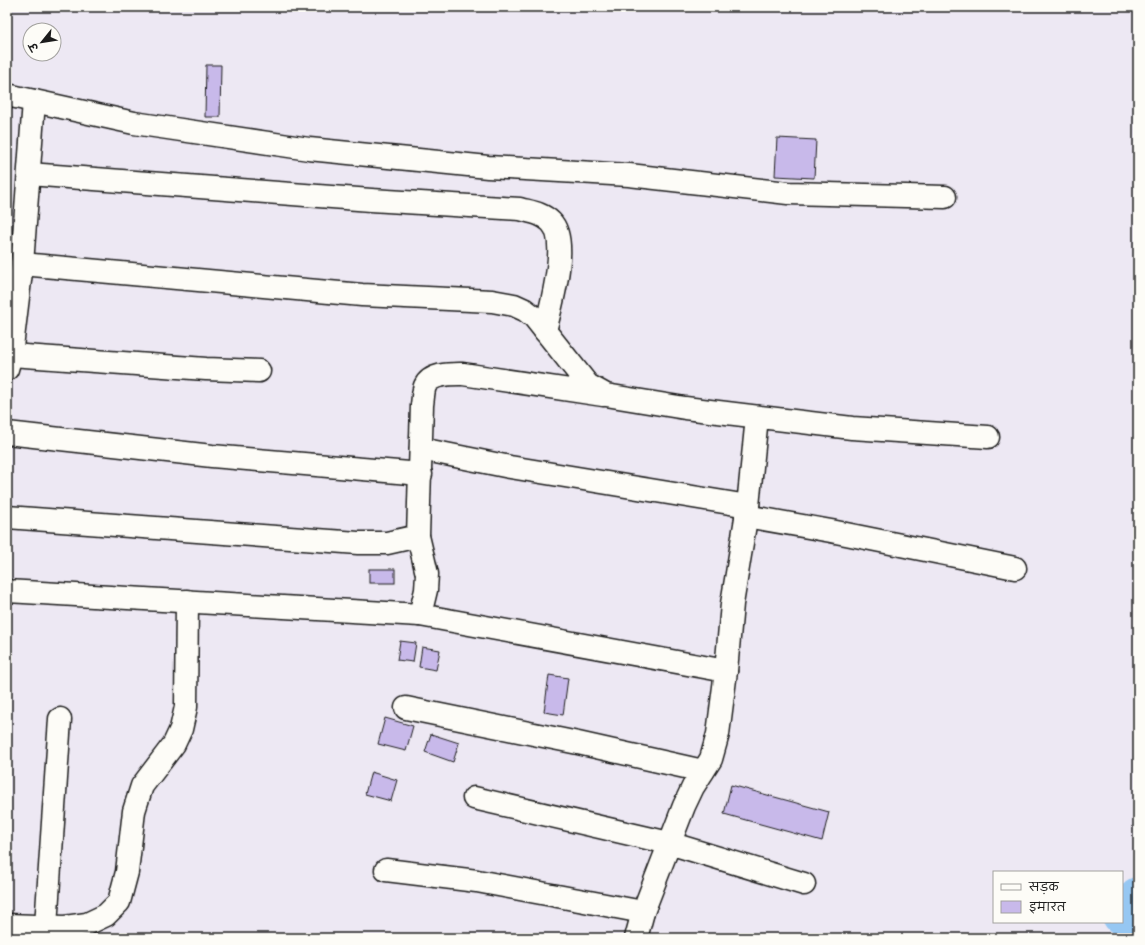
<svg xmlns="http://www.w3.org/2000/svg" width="1145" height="945" viewBox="0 0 1145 945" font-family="Mynerve,'Playpen Sans Deva',sans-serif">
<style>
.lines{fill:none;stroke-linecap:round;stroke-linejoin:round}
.river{stroke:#96c7f2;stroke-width:40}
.building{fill:#c8b9ea;stroke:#1c1c1c}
.minor-casing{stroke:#1c1c1c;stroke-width:25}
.minor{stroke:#fdfcf7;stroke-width:22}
</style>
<rect width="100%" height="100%" fill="#ede8f3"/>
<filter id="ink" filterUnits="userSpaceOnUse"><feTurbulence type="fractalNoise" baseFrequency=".025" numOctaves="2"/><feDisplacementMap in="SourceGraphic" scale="8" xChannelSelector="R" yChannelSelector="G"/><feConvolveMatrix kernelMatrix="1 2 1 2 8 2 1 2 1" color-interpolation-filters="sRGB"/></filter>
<g filter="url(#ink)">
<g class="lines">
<path class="river" d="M1122,915L1138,897"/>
</g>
<g class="building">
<path d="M206,65H221L220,117H205Z"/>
<path d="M777,138L816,140L814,178L775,176Z"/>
<rect x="369" y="569" width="26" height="14"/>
<path d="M400,641L416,643L413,662L397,660Z"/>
<path d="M422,647L440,650L436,670L419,667Z"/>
<path d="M549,675L568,678L563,715L544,712Z"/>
<path d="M385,718L413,726L406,751L378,744Z"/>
<path d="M431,734L459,743L453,762L425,752Z"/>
<path d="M371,772L397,780L391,801L365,794Z"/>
<path d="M731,785L829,812L822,841L724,814Z"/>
</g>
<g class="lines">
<g class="minor-casing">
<g id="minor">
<path d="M7,95L134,123L309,149L488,167L629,175L788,193L945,197"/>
<path d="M29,174L371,200L520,209C531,212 542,213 551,222C570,241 551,306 545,331"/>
<path d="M22,264L362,295L492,301L514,305L525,310L534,317L588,385L606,395L685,408L852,428L988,437"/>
<path d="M11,355L206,369L259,371"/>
<path d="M7,369L11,355L22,264L34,101"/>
<path d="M7,433L212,456L421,474"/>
<path d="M421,449L510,467L748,506"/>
<path d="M746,516L831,531L1015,568"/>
<path d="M7,517L358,543H387L418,536"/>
<path d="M7,591L420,615L726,671"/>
<path d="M420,615L426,590L427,574L418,536L422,405C423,399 423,391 425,386C431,373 451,374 463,374L603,395"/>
<path d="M406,708L578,743L703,771"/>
<path d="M474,798L669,843L804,884"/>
<path d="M386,870L477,881L643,912"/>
<path d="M7,925L65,927L87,924L106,915L119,902L127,872L134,811L142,786L174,744L181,729L186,707L187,601"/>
<path d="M46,926L60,719"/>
<path d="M636,938L643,912L684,806L693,787L711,759L718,734L726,671L732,604L748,506L757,417"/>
</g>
</g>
<use href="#minor" class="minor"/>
</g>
</g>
<rect width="1145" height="945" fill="none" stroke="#fdfcf7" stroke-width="24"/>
<rect x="12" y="12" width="1121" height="921" fill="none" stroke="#1c1c1c" stroke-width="1.5" filter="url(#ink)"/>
<rect x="993" y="871" width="130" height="52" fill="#fdfcf7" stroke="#a3a29f"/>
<rect x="1001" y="884" width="20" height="6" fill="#fdfcf7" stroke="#a3a29f"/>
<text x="1029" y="891" font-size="12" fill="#1c1c1c">सड़क</text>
<rect x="1001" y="901" width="20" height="12" fill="#c8b9ea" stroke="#a3a29f"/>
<text x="1029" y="911" font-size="12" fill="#1c1c1c">इमारत</text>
<g transform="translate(42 42) rotate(240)"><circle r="19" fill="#fdfcf7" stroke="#a3a29f"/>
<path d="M0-3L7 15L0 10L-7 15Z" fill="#1c1c1c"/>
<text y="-6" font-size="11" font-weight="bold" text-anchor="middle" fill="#1c1c1c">उ</text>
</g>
</svg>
